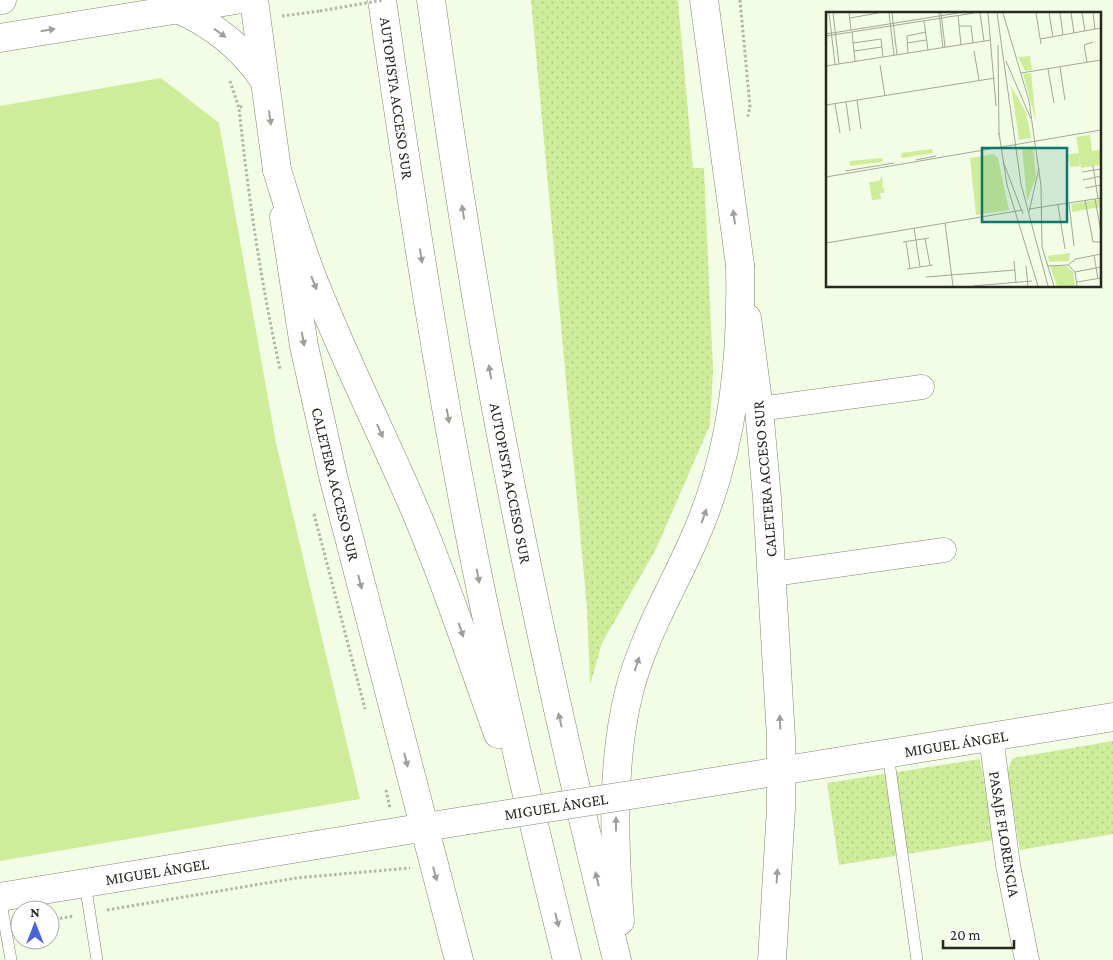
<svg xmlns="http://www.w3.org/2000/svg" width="1113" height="960" viewBox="0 0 1113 960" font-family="'Crimson Pro',serif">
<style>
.grass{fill:url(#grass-dots)}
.pitch{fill:#ceed9a}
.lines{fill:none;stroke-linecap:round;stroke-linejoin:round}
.service-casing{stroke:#7d8670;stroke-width:12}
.minor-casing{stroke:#7d8670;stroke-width:25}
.tertiary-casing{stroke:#7d8670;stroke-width:29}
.secondary-casing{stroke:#7d8670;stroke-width:29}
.primary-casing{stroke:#7d8670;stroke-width:29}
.motorway-casing{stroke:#7d8670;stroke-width:29}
.path{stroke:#afb7a4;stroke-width:3;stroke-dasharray:2.5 2.5;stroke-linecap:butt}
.service{stroke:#fff;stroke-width:11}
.minor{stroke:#fff;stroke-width:24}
.tertiary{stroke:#fff;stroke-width:28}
.secondary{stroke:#fff;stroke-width:28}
.primary{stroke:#fff;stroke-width:28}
.motorway{stroke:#fff;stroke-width:28}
.tertiary-bridge-casing{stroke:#7d8670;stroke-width:29;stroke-linecap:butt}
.path-bridge{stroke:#afb7a4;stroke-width:3;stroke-dasharray:2.5 2.5;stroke-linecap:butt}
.tertiary-bridge{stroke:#fff;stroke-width:28}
.oneway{fill:#9d9f9b}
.labels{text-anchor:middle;stroke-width:4;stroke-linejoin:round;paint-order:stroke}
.street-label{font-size:16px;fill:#262920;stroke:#fff}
.inset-road{fill:none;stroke:#a1a896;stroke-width:1}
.view{fill:#0f766e;fill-opacity:0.15;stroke:#0f766e;stroke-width:2.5}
.inset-edge{fill:none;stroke:#262920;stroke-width:2.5}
</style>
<defs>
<pattern id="grass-dots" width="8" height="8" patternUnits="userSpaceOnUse" patternTransform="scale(1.25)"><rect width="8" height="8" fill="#ceed9a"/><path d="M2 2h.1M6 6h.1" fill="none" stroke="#b1cb84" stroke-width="1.8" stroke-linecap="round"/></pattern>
</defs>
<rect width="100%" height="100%" fill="#f3fde5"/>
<g class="grass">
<path d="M531,0H678L693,168H704L713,371L710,425L656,549L602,643L590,685L587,608Z"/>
<path d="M1113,741V834L1020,850L1007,772L1013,758Z"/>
<path d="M980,759L994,840L839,865L827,783Z"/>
</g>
<path class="pitch" d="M161,78L219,123L276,443L360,799L0,861V106Z"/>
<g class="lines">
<g class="service-casing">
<g id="service">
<path d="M888,754L917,960"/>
<path d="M85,883L97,960"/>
<path d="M0,897L11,960"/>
</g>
</g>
<g class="minor-casing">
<g id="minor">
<path d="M759,409L922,387"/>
<path d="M773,574L944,550"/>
<path d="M991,737L1008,865L1027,960"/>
</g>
</g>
<g class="tertiary-casing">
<g id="tertiary">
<path d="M669,789L1113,717"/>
<path d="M0,897L463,821"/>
</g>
</g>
<g class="secondary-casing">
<g id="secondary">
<path d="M284,217L304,346L333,476L459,960"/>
<path d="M747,318L759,409L767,498L781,738V808L772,960"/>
</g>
</g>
<g class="primary-casing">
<g id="primary">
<path d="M0,0H2"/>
<path d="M254,0L277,170"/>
<path d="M704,0L740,265"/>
<path d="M178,9C214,25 242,47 264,80"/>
<path d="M0,38L236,0"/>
</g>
</g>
<g class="motorway-casing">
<g id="motorway">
<path d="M382,0C411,199 441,399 482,596C508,718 537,839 567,960"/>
<path d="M431,0C453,157 477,315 508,471C540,635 577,798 617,960"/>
<path d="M277,170C288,205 298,240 311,274C342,354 381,431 415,510C446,583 471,659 498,734"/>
<path d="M620,921C614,847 611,764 629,692C645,630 677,582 700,525C734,442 742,354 740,265"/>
</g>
</g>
<g class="path">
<path d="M740,0L750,107L747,119"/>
<path d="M282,16L320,11"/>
<path d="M230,81L239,108"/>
<path d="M242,106L239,108C248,195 261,283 280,369"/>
<path d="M314,514L365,709"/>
<path d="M386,790L390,808"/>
<path d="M107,910L296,878L410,868"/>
<path d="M50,920L74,916"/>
</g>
<use href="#service" class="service"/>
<use href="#minor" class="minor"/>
<use href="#tertiary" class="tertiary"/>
<use href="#secondary" class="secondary"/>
<use href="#primary" class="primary"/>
<use href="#motorway" class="motorway"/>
<g class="tertiary-bridge-casing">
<path id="tertiary-bridge" d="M463,821L669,789"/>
</g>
<path class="path-bridge" d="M320,11L383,0"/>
<use href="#tertiary-bridge" class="tertiary-bridge"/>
</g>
<defs><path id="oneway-solid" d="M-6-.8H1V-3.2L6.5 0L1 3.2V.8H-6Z" transform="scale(1.25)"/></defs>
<g class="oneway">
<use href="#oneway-solid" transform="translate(48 30) rotate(-9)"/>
<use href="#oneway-solid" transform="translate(220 33) rotate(36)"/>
<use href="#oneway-solid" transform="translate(270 118) rotate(82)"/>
<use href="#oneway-solid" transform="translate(463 212) rotate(-99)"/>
<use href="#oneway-solid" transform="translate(734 217) rotate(-98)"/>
<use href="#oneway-solid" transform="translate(421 256) rotate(81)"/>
<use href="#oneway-solid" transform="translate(314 283) rotate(68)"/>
<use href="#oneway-solid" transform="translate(303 339) rotate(80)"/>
<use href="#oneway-solid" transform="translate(490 372) rotate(-100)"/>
<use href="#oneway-solid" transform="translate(448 416) rotate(80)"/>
<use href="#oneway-solid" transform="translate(380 431) rotate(66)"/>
<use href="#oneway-solid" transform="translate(704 516) rotate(-70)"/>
<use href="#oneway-solid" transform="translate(478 576) rotate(79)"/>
<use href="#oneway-solid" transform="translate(360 582) rotate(76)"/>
<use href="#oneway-solid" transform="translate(461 630) rotate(71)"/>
<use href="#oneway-solid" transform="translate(637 664) rotate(-72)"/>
<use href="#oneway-solid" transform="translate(560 720) rotate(-103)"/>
<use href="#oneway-solid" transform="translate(780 722) rotate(-93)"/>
<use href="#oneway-solid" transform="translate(406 760) rotate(76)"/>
<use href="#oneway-solid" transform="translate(616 824) rotate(-90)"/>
<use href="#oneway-solid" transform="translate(435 874) rotate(75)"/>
<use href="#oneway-solid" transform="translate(777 876) rotate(-87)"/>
<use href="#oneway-solid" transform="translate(597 879) rotate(-104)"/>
<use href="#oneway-solid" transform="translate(557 920) rotate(76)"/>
</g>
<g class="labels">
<g class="street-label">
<text transform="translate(397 98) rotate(82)" y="6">AUTOPISTA ACCESO SUR</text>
<text transform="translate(764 479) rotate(-95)" y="6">CALETERA ACCESO SUR</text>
<text transform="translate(511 483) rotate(79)" y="6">AUTOPISTA ACCESO SUR</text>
<text transform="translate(336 484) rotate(76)" y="6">CALETERA ACCESO SUR</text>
<text transform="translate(956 743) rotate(-9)" y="6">MIGUEL ÁNGEL</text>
<text transform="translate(556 806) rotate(-9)" y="6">MIGUEL ÁNGEL</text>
<text transform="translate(1005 834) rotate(81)" y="6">PASAJE FLORENCIA</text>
<text transform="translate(157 871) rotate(-9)" y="6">MIGUEL ÁNGEL</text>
</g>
</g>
<g transform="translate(826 12)">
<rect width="275" height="275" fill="#f3fde5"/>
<path d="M204,44L206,58L199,59L192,45ZM205,61L210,110L197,62ZM185,74L200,100L205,126L193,128ZM207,134L210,165L201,189L196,135ZM106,137L107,141L76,146L75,141ZM57,146L56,150L24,154V149ZM275,187V195L246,200L245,192ZM244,241L243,249L223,250L222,244ZM224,254H240L247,260L249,274H231Z" fill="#ceed9a"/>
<path d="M264,123L266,139L275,138V153L255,156L253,145L254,154L244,155L242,142L253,141L250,125ZM168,142L172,146L183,198L150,203L144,146ZM56,164L57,175L54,176H58V181H54L55,187L46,188L43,170L53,169Z" fill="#ceed9a"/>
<path class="inset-road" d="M3,1L9,52M7,1L13,52M23,1L25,18M63,1L68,43M66,1L71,43M113,1L117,36M115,1L119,35M154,1L158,29M162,1L170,94M171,1L195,172L222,274M177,1L203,89L215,174L216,235L228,274M210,1L215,32M223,1L227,25M234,1L237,23M245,1L248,21M256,1L259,19M267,1L269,17M132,3L135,33M24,6L52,1M98,9L102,38M133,14H145L147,31M26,20L29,49M0,22L132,1M0,24L148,1M214,27L275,16M27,31L55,27L57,45M81,31L100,28M172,33L173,123M28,39L56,35M148,39L153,68M82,41L81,24L100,20M180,49L205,107M261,50L258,33L267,30M54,53L59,84M0,54L165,28M234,55L239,88M222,57L228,91M195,61L275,48M31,88L35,117M20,90L24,119M9,92L14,121M0,93L169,66M173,121L181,173L212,274M90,148L110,144M177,149L197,202M267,154L272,186M19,159L68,151M256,160L275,157M0,165L275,118M257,168L275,164M259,176L275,173M269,187L275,220M259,188L267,230H275M243,191L248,234M232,193L239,237M203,197L275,186M203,200L213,156M119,211L127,274M88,216L94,255M99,227L104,253M77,230L103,226M80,230L84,256M0,231L197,198M268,243L272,267M188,249L190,271M242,253L249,260L251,274M200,254L202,274M221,254L242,253L250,247L275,242M81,257L107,253M249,260L275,255M100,265L189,258M251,270L275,266M147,274L206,269"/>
<path class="view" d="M156,136H241V210H156Z"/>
<rect width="275" height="275" class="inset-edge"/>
</g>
<g transform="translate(35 925)"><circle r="24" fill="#ffffff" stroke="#a8a9a6"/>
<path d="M0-4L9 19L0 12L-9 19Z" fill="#4765d8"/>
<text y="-8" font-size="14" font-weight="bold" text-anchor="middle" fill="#262920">N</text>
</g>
<path d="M943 940v8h71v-8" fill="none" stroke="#262920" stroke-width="2.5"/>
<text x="950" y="940" font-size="15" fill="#262920" stroke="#ffffff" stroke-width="4" paint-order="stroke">20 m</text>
</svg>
